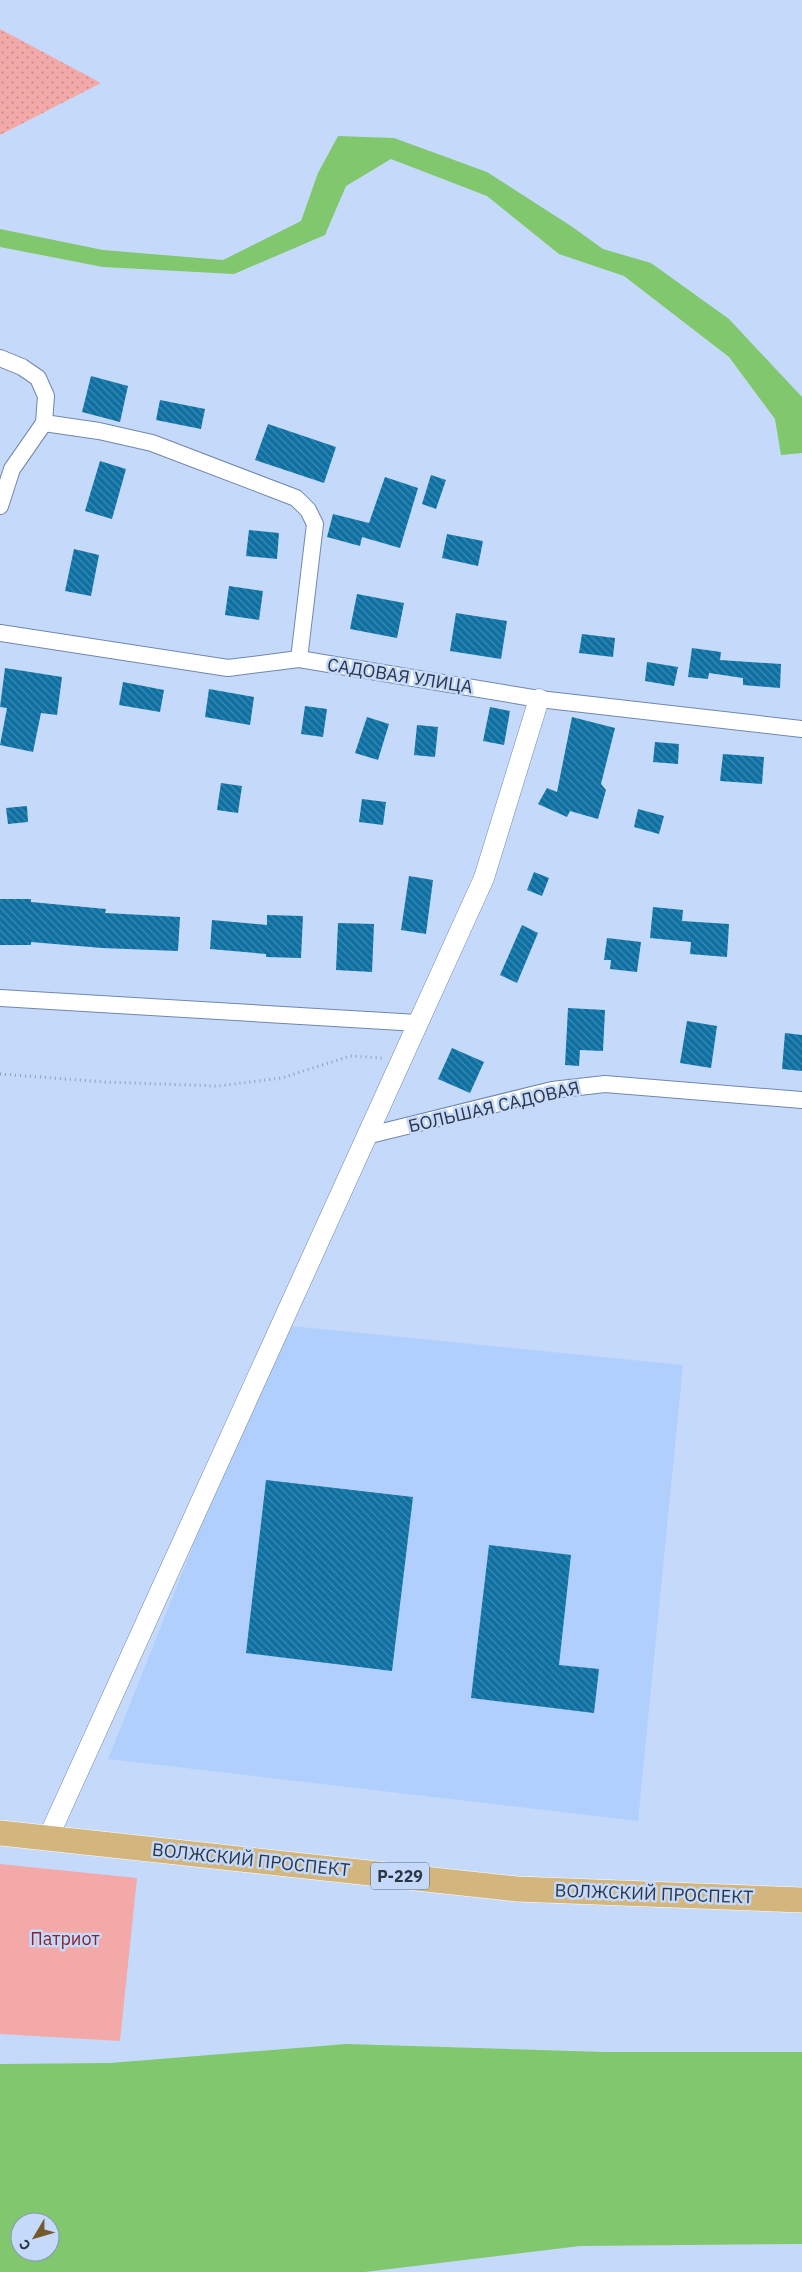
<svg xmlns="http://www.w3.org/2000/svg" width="802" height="2272" viewBox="0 0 802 2272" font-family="'IBM Plex Sans',sans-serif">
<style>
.built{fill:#b1cffd}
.grass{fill:url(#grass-dots)}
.park{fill:#f4a9a9}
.water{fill:#80c76d;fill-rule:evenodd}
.building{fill:url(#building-back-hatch)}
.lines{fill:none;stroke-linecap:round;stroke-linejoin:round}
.minor-casing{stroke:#7087ac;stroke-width:18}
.tertiary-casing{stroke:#7087ac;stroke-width:21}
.primary-casing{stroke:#fff;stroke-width:26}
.path{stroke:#8d9eb9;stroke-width:3;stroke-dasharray:1 4;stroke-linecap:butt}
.minor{stroke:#fff;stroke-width:16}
.tertiary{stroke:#fff;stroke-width:20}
.primary{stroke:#d3b67d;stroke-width:25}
.labels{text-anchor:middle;stroke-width:5;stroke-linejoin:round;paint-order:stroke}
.shield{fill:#c5dafa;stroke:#59667b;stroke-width:1}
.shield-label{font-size:16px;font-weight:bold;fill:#2b3545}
.street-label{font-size:18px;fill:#2b3545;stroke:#c5dafa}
.park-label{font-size:18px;fill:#89222e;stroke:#c5dafa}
</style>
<defs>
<pattern id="grass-dots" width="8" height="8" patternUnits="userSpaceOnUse" patternTransform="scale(1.25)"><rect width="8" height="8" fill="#f4a9a9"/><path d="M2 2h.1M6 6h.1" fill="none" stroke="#c68a8b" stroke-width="1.8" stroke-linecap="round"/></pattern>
<pattern id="building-back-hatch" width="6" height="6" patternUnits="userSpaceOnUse" patternTransform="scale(1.25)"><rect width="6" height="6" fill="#0d70a3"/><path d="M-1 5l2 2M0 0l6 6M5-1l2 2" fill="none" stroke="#4289ae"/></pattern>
</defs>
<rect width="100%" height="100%" fill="#c5dafa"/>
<path class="built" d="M281,1325L683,1365L638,1821L108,1759Z"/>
<path class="grass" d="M0,29L101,83L0,135Z"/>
<path class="park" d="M0,1864L137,1878L120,2041L0,2034Z"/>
<g class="water">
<path d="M338,136L394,138L487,172L571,226L603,249L651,263L729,319L802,397V453L781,455L775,419L729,357L624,276L559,254L487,196L391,159L346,186L325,235L234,274L103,267L0,247V229L103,250L223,260L301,221L318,173Z"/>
<path d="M346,2044L605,2052H802V2244L580,2246L365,2272H0V2064L110,2063ZM20,2222H50V2252H20Z"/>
</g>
<g class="building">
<path d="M91,376L128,386L120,422L82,412Z"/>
<path d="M160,400L205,409L201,429L156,420Z"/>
<path d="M268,424L336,447L324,483L255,460Z"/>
<path d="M100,461L126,469L112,519L85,511Z"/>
<path d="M431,475L446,480L436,509L422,504Z"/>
<path d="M385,477L418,488L400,548L362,537L360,546L327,537L333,514L369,523Z"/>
<path d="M249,530L279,533L277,559L246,556Z"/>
<path d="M447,534L483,541L478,566L442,558Z"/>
<path d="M74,549L99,555L91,596L65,591Z"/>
<path d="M229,586L263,591L259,620L225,615Z"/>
<path d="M357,594L404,603L397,638L350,629Z"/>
<path d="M456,613L507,621L501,659L450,651Z"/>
<path d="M582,634L615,638L613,657L579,653Z"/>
<path d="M692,648L721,652L720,660L781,664L780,688L743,685V678L709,673L708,679L688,677Z"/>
<path d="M647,662L678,667L674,686L645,681Z"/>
<path d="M5,668L62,677L57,715L41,713L33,752L0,745L7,708L0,707Z"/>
<path d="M123,682L164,690L160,712L119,705Z"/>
<path d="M209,689L254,697L250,725L205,717Z"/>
<path d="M305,706L327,709L323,737L301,734Z"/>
<path d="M490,707L510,711L504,745L483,741Z"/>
<path d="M367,717L389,724L378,760L355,753Z"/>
<path d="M572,717L615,728L601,784L606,790L598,819L570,811L567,817L538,804L547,788L557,792Z"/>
<path d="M417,725L438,727L435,757L414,755Z"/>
<path d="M655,742L679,744L678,764L653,762Z"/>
<path d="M723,754L764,757L762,784L720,781Z"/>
<path d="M221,783L242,786L238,813L217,810Z"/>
<path d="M362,799L386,802L383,825L359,822Z"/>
<path d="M27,806L28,822L8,824L6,808Z"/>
<path d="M638,809L664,816L659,834L634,827Z"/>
<path d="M534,872L549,878L542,896L527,890Z"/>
<path d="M409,876L433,880L426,934L401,930Z"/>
<path d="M0,899H31V902L106,909L105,913L180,917L178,951L102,948L31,942V945H0Z"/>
<path d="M653,907L683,910L682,921L729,924L727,957L690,954L691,942L650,938Z"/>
<path d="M267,915L303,916L301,958L266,957V954L210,949L212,920L267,925Z"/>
<path d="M338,923L374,924L372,972L336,970Z"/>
<path d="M522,925L538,933L517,983L500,975Z"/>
<path d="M607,938L641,942L637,972L610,969L611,960H604Z"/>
<path d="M568,1008L605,1010L603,1051L580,1050L579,1066L565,1065Z"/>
<path d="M687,1021L717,1026L711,1068L680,1063Z"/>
<path d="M785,1033L802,1035V1071L782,1069Z"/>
<path d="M452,1048L484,1062L470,1093L438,1079Z"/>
<path d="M266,1480L413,1497L392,1671L246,1653Z"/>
<path d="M489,1545L571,1555L559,1665L599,1669L594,1713L471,1698Z"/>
</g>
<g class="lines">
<g class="minor-casing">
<g id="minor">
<path d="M0,358L22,367L38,378L46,396L44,423L12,469L0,506"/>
<path d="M44,423L99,431L152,443L296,498L308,510L315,524L299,659"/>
<path d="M0,633L228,668L299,659L539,699L802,729"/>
<path d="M0,998L418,1023"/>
<path d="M366,1136L552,1090L605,1084L802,1100"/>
</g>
</g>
<g class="tertiary-casing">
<path id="tertiary" d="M48,1838L484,878L539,699"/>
</g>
<g class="primary-casing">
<path id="primary" d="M0,1833L517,1889L802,1900"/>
</g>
<path class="path" d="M0,1074L105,1082L218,1086L282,1078L350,1056L382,1058"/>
<use href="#minor" class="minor"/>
<use href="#tertiary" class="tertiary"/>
<use href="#primary" class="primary"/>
</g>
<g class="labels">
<rect class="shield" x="371" y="1862.5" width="58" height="27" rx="4"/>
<g class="shield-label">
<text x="400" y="1882">Р-229</text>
</g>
<g class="street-label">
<text transform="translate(400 676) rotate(9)" y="6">САДОВАЯ УЛИЦА</text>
<text transform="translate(494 1107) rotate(-13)" y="6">БОЛЬШАЯ САДОВАЯ</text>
<text transform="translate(251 1860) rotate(6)" y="6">ВОЛЖСКИЙ ПРОСПЕКТ</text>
<text transform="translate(654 1894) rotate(2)" y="6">ВОЛЖСКИЙ ПРОСПЕКТ</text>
</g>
<g class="park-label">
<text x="65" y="1945">Патриот</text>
</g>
</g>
<g transform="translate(35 2237) rotate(232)"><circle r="24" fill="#c5dafa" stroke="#8798b2"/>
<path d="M0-4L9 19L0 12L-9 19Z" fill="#74592b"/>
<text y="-8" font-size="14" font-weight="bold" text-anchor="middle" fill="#2b3545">С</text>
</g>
</svg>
